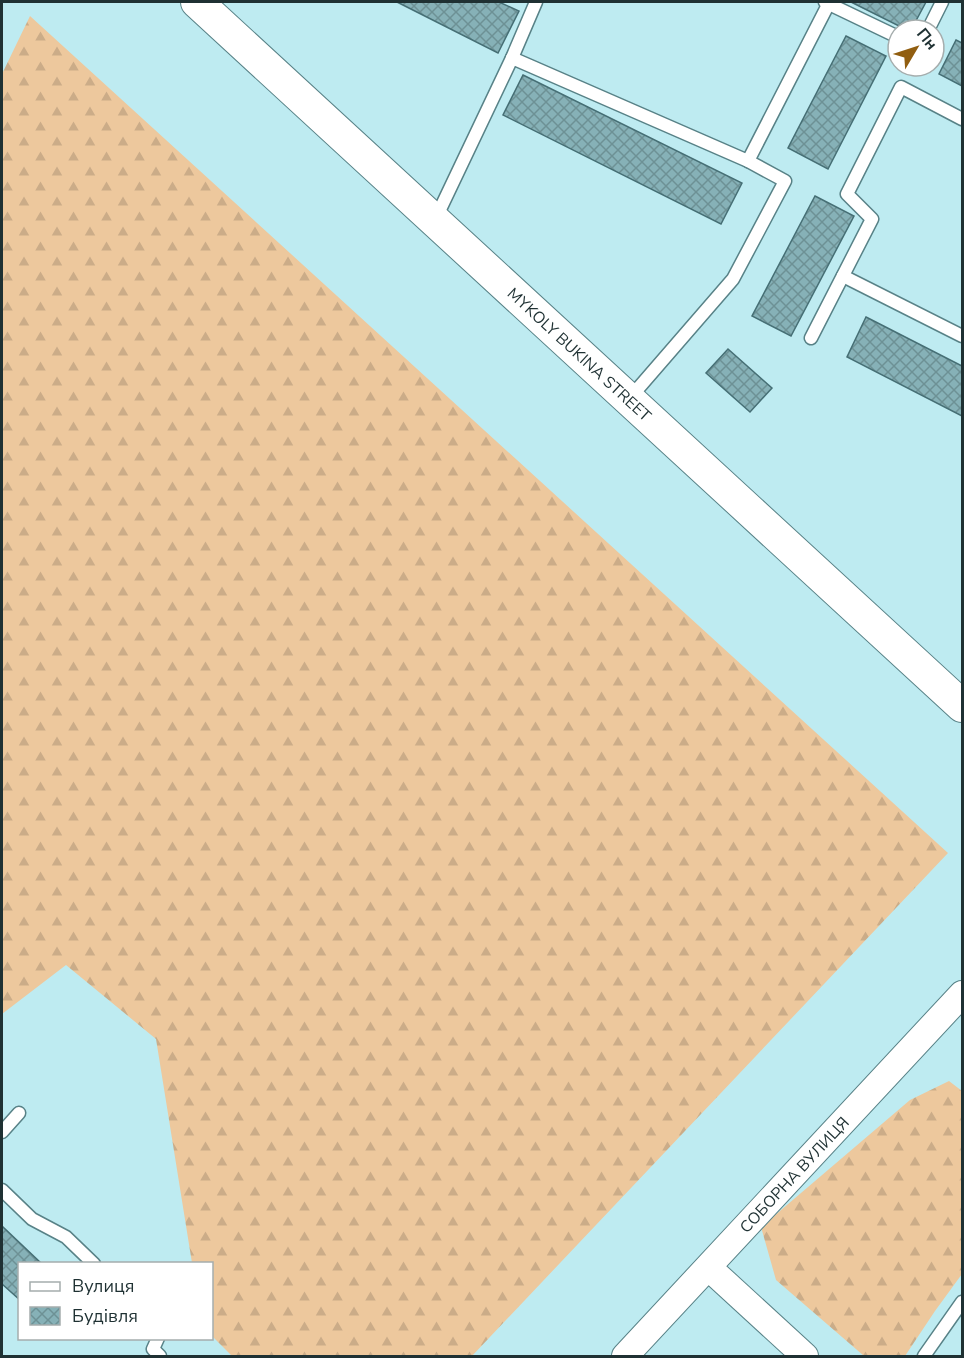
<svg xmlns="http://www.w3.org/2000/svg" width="964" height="1358" viewBox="0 0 964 1358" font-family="'Nunito Sans',sans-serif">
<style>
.forest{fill:url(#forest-firs)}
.building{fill:url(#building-cross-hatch);stroke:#466f75;stroke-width:1.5}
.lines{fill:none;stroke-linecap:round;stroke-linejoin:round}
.service-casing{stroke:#588287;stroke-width:15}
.minor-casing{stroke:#588287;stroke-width:28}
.tertiary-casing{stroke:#588287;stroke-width:34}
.service{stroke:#fff;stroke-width:12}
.minor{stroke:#fff;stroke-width:26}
.tertiary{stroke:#fff;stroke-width:32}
.labels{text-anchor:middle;stroke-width:6;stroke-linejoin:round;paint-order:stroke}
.street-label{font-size:16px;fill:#1f3133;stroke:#fff}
</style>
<defs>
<pattern id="forest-firs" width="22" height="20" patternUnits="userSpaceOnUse" patternTransform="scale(1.5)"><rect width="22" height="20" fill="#edc89d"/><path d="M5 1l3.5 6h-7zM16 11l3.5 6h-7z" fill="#cbac88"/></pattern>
<pattern id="building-cross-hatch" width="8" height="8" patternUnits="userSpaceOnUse" patternTransform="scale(1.5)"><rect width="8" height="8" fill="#86b1b7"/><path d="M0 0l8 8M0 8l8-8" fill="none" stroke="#6d9195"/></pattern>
</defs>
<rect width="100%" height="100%" fill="#beebf1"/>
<g class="forest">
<path d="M30,16L948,853L472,1356H232L212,1336V1264L192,1263L156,1039L66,965L2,1014V74Z"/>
<path d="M949,1081L962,1091V1274L935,1311L905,1356H864L776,1280L761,1227L910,1100Z"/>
</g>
<g class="building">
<path d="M397,2H499L519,11L498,53Z"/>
<path d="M851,2H926L911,30H907Z"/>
<path d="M846,36L886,56L828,169L788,148Z"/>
<path d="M956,40L962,43V86L939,74Z"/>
<path d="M523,75L742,183L721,224L503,115Z"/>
<path d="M815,196L854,216L791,336L752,316Z"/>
<path d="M866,317L962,366V416L847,357Z"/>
<path d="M728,349L772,388L750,412L706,373Z"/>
<path d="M2,1226L42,1264H20V1300L2,1284Z"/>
</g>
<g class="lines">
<g class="service-casing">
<g id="service">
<path d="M825,2L898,37"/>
<path d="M928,30L942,2"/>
<path d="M512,58L748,161L785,181L733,279L629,399"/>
<path d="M748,161L829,3"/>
<path d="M435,220L512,58L536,2"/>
<path d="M843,276L962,336"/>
<path d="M811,338L872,219L847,194L901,87L962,119"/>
<path d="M2,1132L19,1113"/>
<path d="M2,1190L32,1219L66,1237L94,1264"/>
<path d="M158,1338L153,1349L160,1356"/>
<path d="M924,1356L962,1302"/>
</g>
</g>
<g class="minor-casing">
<g id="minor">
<path d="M709,1268L805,1356"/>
<path id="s1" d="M625,1356L962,994"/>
</g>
</g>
<g class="tertiary-casing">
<g id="tertiary">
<path id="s2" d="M197,2L962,706"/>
</g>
</g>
<use href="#service" class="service"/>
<use href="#minor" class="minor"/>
<use href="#tertiary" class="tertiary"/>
</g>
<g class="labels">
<g class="street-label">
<text dy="6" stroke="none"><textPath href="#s2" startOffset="520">MYKOLY BUKINA STREET</textPath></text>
<text dy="6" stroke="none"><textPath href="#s1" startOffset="248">СОБОРНА ВУЛИЦЯ</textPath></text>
</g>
</g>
<rect width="964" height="1358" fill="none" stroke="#1f3133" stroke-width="6"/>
<rect x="18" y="1262" width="195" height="78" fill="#ffffff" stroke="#a5adad" stroke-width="1.5"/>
<rect x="30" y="1282" width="30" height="9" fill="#ffffff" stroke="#a5adad" stroke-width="1.5"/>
<text x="72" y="1292" font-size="18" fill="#1f3133">Вулиця</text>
<rect x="30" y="1307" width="30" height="18" fill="url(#building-cross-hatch)" stroke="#a5adad" stroke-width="1.5"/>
<text x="72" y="1322" font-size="18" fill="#1f3133">Будівля</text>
<g transform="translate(916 48) rotate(51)"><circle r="28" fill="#ffffff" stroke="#a5adad" stroke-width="1.5"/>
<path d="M0-4.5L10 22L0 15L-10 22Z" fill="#915e10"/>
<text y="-9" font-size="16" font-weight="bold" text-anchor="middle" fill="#1f3133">Пн</text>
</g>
</svg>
